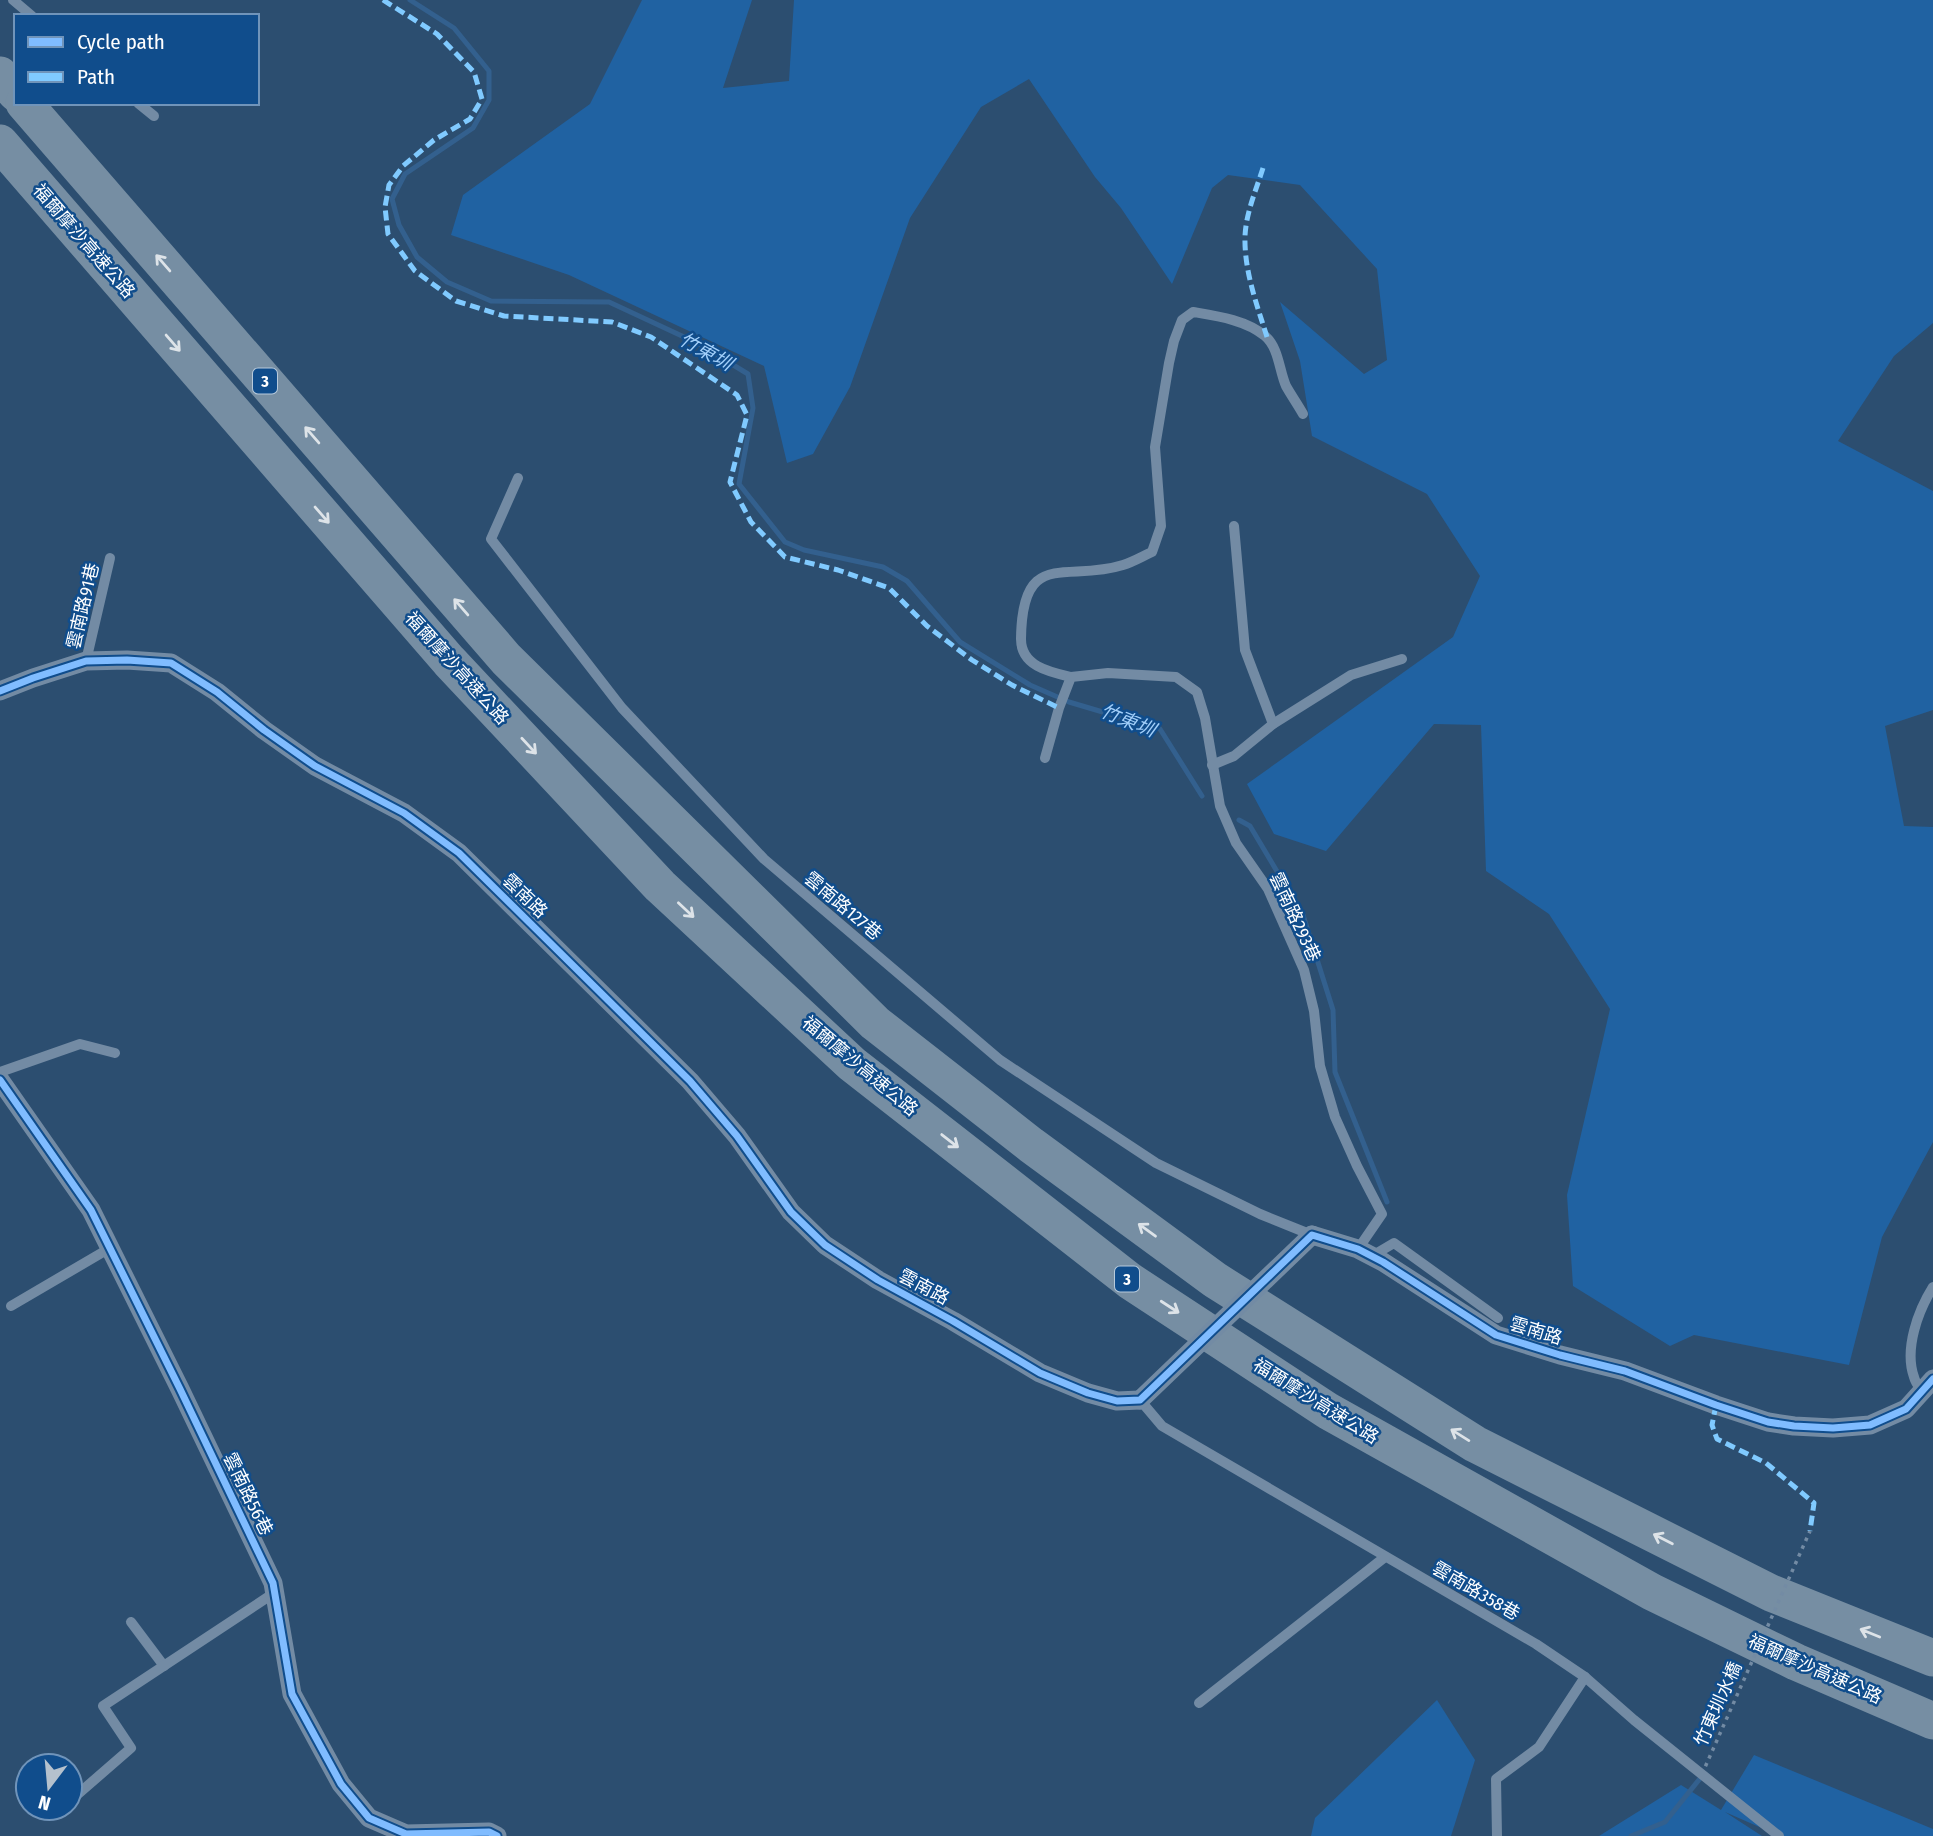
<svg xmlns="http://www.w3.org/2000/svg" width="1933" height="1836" viewBox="0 0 1933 1836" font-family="'Fira Sans Condensed','Noto Sans TC',sans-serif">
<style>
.green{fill:#2062a2}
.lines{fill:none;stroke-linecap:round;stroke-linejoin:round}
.stream{stroke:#33608e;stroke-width:5}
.lane{stroke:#738ba4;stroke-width:10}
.street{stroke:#738ba4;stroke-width:19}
.highway{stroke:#768ea3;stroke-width:37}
.path-bridge{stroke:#738ba4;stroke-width:3.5;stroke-dasharray:3.5 5;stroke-linecap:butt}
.street-bridge{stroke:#738ba4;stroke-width:19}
.quiet{stroke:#80caff;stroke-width:5;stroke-dasharray:10 5;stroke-linecap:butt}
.cycleway-casing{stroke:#104d8c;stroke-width:11}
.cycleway{stroke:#80bcff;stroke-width:7}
.oneway{stroke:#dde3e8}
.labels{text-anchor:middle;stroke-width:5;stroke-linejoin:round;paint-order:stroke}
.shield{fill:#104d8c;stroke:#b7cadc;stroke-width:2}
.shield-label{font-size:16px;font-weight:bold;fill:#fff}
.street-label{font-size:18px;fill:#fff;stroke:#104d8c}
.water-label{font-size:19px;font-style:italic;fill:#a2cffa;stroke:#104d8c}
</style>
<rect width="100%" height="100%" fill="#2c4e70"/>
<g class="green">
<path d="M642,0H752L723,88L789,81L794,0H1933V323L1894,356L1838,441L1933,491V710L1885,726L1904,826L1933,827V1142L1882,1237L1849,1365L1694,1335L1670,1346L1573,1286L1567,1195L1610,1009L1549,914L1486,871L1481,725L1434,724L1326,851L1274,834L1247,784L1453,637L1480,576L1427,494L1312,436L1300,361L1280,302L1364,374L1387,360L1377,269L1300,185L1228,175L1212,188L1172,284L1121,208L1095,177L1029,79L981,107L910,218L850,387L813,454L787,463L764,366L569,275L451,235L463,195L590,104Z"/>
<path d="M1437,1700L1475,1760L1451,1836H1311L1315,1818Z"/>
<path d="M1754,1755L1933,1829V1836H1780L1725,1812L1762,1836H1599L1681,1785L1721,1810Z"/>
</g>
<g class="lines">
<g class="stream">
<path d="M410,0L454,28L489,71V100L473,128L405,174L392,199L399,225L417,257L447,282L491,301L609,302L697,343L748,374L753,408L739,484L785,542L804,550L883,567L907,581L960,642L1030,685L1069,702L1160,729L1202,796"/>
<path d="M1239,820L1250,826L1303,915L1333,1010L1335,1072L1387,1202"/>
<path d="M1631,1836L1665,1822L1702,1776"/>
</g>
<g class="lane">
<path d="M13,0L32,16"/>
<path d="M138,103L154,116"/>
<path d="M518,478L491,539L622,708L764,859L1000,1060L1156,1163L1260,1214L1312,1235"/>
<path d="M1234,526L1245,650L1273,724"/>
<path d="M86,661L110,558"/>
<path d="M1071,677C1049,672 1021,666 1021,639C1022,547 1066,583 1123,565C1133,562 1143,556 1152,552L1161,526L1155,447L1169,363L1174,341L1182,320L1193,312C1217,316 1246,320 1265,336C1279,348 1279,370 1286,386C1291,395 1298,405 1303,414"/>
<path d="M1045,758L1059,708L1071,677L1108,673L1176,677L1197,692L1205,718L1220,806L1236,843L1268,889L1304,970L1314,1011L1320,1066L1335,1117L1357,1166L1382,1214L1358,1249"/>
<path d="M1212,765L1234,756L1273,724L1351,675L1402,659"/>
<path d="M0,1072L80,1044L115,1053"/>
<path d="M1372,1256L1394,1243L1498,1318"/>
<path d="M11,1306L110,1248"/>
<path d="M1922,1391C1919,1387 1915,1382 1914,1377C1904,1349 1918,1311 1933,1287"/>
<path d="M1140,1400L1162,1426L1536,1644L1585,1677L1634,1720L1779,1836"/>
<path d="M131,1622L164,1666"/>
<path d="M1199,1703L1385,1557"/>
<path d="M70,1801L131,1748L103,1706L274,1593"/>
<path d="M1497,1836L1496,1779L1539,1747L1585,1677"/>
</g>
<g class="street">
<path d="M0,691L33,678L86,661L127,660L171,663L217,692L264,730L315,766L404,813L459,853L690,1081L737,1136L791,1212L825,1245L878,1280L953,1321L1040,1373L1088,1393L1117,1401L1140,1400"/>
<path d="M0,1080L91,1210L180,1389L273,1583L292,1694L341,1784L369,1818L406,1834L489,1832L497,1836"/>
<path d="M1312,1235L1358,1249L1383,1262L1496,1335L1560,1355L1625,1371L1716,1405L1768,1422L1794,1426L1833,1428L1870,1425L1906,1409L1933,1379"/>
</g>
<g class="highway">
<path d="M0,75L16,93"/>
<path d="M24,103L506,659L875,1023L1031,1145L1215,1280L1475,1444L1771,1593L1933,1658"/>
<path d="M0,143L449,661L660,886L852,1064L1130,1281L1328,1411L1652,1592L1796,1662L1933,1721"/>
</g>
<path class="path-bridge" d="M1702,1774L1810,1531"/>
<path class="street-bridge" d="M1140,1400L1312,1235"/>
<g class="quiet">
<path d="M383,0L437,34L474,72L482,99L470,119L434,140L403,166L389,185L385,207L388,234L415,271L456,301L504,316L612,322L651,337L737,395L747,415L730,482L751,522L785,557L838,570L889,588L927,626L972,660L1012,685L1059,708"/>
<path d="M1263,168C1256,190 1246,213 1245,236C1244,271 1257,305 1267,337"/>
<path d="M1716,1405L1712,1425L1717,1439L1766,1463L1814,1503L1810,1531"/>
</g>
<g class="cycleway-casing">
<g id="cycleway">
<path d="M0,691L33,678L86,661L127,660L171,663L217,692L264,730L315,766L404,813L459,853L690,1081L737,1136L791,1212L825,1245L878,1280L953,1321L1040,1373L1088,1393L1117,1401L1140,1400L1312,1235L1358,1249L1383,1262L1496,1335L1560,1355L1625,1371L1716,1405L1768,1422L1794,1426L1833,1428L1870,1425L1906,1409L1933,1379"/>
<path d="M0,1080L91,1210L180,1389L273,1583L292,1694L341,1784L369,1818L406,1834L489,1832L497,1836"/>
</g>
</g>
<use href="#cycleway" class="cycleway"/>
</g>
<defs><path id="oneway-shaft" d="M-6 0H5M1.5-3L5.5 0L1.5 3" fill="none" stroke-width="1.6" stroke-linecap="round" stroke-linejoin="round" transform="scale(1.75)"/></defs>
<g class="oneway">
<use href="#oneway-shaft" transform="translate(163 263) rotate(-131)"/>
<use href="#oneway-shaft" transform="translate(173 343) rotate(49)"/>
<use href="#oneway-shaft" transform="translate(312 435) rotate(-131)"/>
<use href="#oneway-shaft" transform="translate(322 515) rotate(49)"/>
<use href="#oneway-shaft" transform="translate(461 607) rotate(-131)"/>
<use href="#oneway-shaft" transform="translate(529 746) rotate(47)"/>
<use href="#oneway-shaft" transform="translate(686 910) rotate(43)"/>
<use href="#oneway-shaft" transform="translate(950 1141) rotate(38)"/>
<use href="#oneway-shaft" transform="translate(1147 1230) rotate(-144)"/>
<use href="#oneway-shaft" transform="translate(1170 1307) rotate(33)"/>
<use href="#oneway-shaft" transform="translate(1460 1435) rotate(-148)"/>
<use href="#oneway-shaft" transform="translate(1663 1539) rotate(-153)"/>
<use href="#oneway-shaft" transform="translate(1870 1633) rotate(-158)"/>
</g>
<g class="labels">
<g class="shield">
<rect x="253" y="368.5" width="24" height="25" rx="5"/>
<rect x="1115" y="1266.5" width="24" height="25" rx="5"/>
</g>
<g class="shield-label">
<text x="265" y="387">3</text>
<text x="1127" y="1285">3</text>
</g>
<g class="street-label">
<text transform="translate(84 241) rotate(49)" y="6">福爾摩沙高速公路</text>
<text transform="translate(83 606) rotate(-77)" y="6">雲南路91巷</text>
<text transform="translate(457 668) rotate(48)" y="6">福爾摩沙高速公路</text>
<text transform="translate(525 896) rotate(44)" y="6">雲南路</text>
<text transform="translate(843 906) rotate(40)" y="6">雲南路127巷</text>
<text transform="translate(1295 917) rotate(65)" y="6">雲南路293巷</text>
<text transform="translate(860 1066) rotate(40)" y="6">福爾摩沙高速公路</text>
<text transform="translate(924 1287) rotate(28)" y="6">雲南路</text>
<text transform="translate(1536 1331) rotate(17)" y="6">雲南路</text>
<text transform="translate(1316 1401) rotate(32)" y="6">福爾摩沙高速公路</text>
<text transform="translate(248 1494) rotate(64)" y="6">雲南路56巷</text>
<text transform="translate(1476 1591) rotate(30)" y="6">雲南路358巷</text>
<text transform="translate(1815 1669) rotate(24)" y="6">福爾摩沙高速公路</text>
<text transform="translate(1718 1704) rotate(-66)" y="6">竹東圳水橋</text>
</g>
<g class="water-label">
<text transform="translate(706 351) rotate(29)" y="7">竹東圳</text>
<text transform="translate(1128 720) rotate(22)" y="7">竹東圳</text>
</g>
</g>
<rect x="14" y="14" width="245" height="91" fill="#104d8c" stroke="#7094ba" stroke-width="2"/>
<rect x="28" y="37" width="35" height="10" fill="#80bcff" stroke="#7094ba" stroke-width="2"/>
<text x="77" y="49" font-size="21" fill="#ffffff">Cycle path</text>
<rect x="28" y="72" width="35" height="10" fill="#80caff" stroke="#7094ba" stroke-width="2"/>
<text x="77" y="84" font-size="21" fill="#ffffff">Path</text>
<g transform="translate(49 1787) rotate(196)"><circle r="33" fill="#104d8c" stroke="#7094ba" stroke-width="2"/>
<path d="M0-5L12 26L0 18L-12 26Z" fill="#b5c1cd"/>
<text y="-10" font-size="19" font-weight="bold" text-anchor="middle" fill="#ffffff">N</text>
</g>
</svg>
